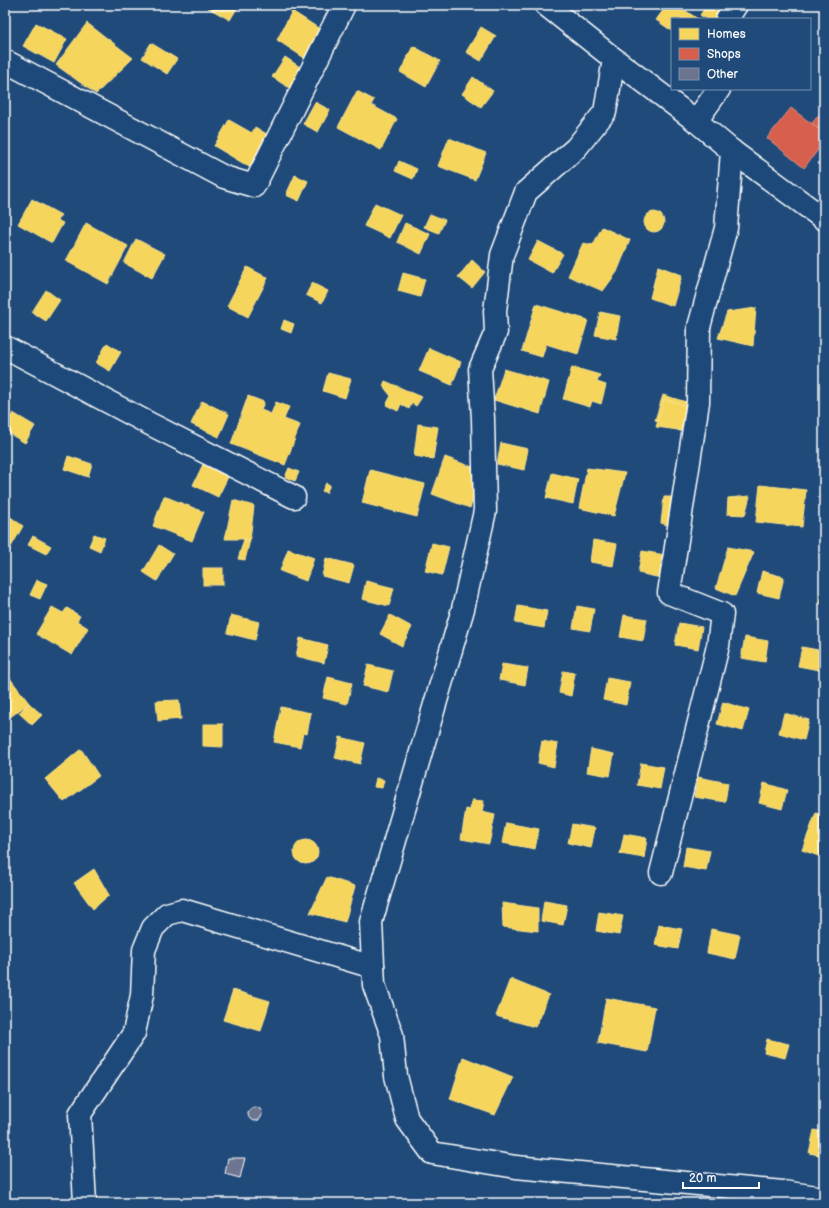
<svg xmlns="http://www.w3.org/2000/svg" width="829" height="1208" viewBox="0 0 829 1208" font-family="'Balsamiq Sans',sans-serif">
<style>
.homes{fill:#f6d55c;stroke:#f9e28d}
.shops{fill:#d6604d;stroke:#e29082}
.building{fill:#6d7490;stroke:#fff}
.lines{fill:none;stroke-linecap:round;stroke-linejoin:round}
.minor-casing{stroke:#fff;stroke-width:25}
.minor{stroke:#1f4a7a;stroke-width:22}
</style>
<rect width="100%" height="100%" fill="#1f4a7a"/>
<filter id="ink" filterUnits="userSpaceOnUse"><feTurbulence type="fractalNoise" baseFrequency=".025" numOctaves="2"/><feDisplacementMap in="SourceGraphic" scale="8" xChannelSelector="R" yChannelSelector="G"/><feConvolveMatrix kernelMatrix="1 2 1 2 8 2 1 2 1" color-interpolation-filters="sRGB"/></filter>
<g filter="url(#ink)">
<g class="homes">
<path d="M203,5H239L230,20Z"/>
<path d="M667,5H677L698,19H672V31L656,20Z"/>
<path d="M707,5H732L722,19H706L700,15Z"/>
<path d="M292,11L326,33L312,63L277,40Z"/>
<path d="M36,23L67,39L54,63L23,46Z"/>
<path d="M87,23L133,58L96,94L56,65Z"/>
<path d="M481,27L496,36L481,61L466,52Z"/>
<path d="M151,43L177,59L167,74L142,58Z"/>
<path d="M413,46L440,61L426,87L400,72Z"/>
<path d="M285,57L303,69L291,89L272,77Z"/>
<path d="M473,77L493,91L481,107L462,94Z"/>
<path d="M357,91L374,100L371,105L397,119L381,150L338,127Z"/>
<path d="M315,102L330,110L318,132L303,124Z"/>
<path d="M229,120L252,133L255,127L270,136L251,168L214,146Z"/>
<path d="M449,138L486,153L475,180L438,166Z"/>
<path d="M399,161L417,169L413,179L395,171Z"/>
<path d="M295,175L308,181L299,201L286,195Z"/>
<path d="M32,199L61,215L57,220L63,223L52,243L18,224Z"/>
<path d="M375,203L401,215L390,238L364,226Z"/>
<circle cx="654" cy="222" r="10"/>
<path d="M430,214L445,220L439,233L424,227Z"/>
<path d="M86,223L128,246L108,284L66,261Z"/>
<path d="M405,223L430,234L421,254L397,242Z"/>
<path d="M602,227L630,240L617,272L603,291L568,276L583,243L593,245Z"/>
<path d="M136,239L165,254L152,278L124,263Z"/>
<path d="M538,241L563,254L552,273L528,260Z"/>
<path d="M472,260L485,272L472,288L458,277Z"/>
<path d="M658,266L682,275L673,306L650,298Z"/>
<path d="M247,267L268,278L248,317L227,306Z"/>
<path d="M403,273L425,279L420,297L398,291Z"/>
<path d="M312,283L328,291L322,303L306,295Z"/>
<path d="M46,290L60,300L46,321L32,312Z"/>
<path d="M536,304L588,320L578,354L546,344L542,357L522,351Z"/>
<path d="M756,308L753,346L718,338L727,312Z"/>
<path d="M600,312L620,316L616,339L595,335Z"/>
<path d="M284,320L294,324L291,333L281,329Z"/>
<path d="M107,343L121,352L110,371L96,363Z"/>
<path d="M429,348L461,362L452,385L419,371Z"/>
<path d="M572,367L600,375L597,382L606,385L601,404L592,401L590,407L563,399Z"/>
<path d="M504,369L549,382L540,414L494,400Z"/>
<path d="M328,373L351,379L345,398L323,391Z"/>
<path d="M385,381L422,397L416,406L412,403L409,409L401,404L398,411L386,405L391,396L383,386Z"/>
<path d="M663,395L696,405L687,433L677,430L678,427L655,420Z"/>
<path d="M248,396L264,402L261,410L271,414L276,402L289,407L284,419L300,425L285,465L231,444Z"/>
<path d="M664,399L690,407L686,431L656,427Z"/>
<path d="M202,401L229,414L219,437L191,424Z"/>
<path d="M13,413L35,426L25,443L5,431V426Z"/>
<path d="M418,424L438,427L433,459L414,456Z"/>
<path d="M501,443L528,449L524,470L497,464Z"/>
<path d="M68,456L92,464L88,477L64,469Z"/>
<path d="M445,457L483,471L470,508L432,494Z"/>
<path d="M206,458L231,471L218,497L193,485Z"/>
<path d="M289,468L299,472L295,481L285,477Z"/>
<path d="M587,468L625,473L614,516L579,508Z"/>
<path d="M370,470L425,484L417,517L362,503Z"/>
<path d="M552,473L578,479L573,504L546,498Z"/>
<path d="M326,483L330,485L326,493L322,491Z"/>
<path d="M760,485L806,490L802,527L756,522Z"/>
<path d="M164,496L204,512L192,541L153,526Z"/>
<path d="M750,496L745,515L727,514L728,498Z"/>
<path d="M664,497H673L670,526L661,523Z"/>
<path d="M233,500L254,506L250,540L244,539H225Z"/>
<path d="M5,513L23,526L7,554L5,553Z"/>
<path d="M94,534L105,538L100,551L89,546Z"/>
<path d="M33,536L51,546L46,554L28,545Z"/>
<path d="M244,539L250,540L245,560L238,559Z"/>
<path d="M593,540L617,544L613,566L590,562Z"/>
<path d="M432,543L449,547L442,575L425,571Z"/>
<path d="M159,545L173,554L157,581L143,572Z"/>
<path d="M728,547L754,552L735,596L716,588Z"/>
<path d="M288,549L314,558L306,581L280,571Z"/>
<path d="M642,551L665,555L661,578L638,573Z"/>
<path d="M326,558L354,565L349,583L322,576Z"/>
<rect x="203" y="568" width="20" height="17"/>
<path d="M762,571L784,577L779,598L757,593Z"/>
<path d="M37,580L47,584L40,599L30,595Z"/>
<path d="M366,581L394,588L389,606L362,599Z"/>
<path d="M823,585H824V604H820Z"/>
<path d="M518,606L547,611L544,628L515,623Z"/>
<path d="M577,606L594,609L590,631L573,628Z"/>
<path d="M52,607L63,613L67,608L80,616L77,621L88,628L72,655L36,634Z"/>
<path d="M231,615L259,622L255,640L227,633Z"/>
<path d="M390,615L412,627L402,646L380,634Z"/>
<path d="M624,615L647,619L643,641L620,637Z"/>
<path d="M679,623L702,627L698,649L675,645Z"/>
<path d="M745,637L768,641L765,662L741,658Z"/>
<path d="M300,638L328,645L324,663L296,656Z"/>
<path d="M802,647L824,651V671L798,666Z"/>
<path d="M502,664L528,668L525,685L499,680Z"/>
<path d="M368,665L393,671L388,692L363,686Z"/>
<path d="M563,671L575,673L571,696L559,693Z"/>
<path d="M6,673L29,703L5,721V674Z"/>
<path d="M328,677L352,683L347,704L323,698Z"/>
<path d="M607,678L630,682L626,705L603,700Z"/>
<path d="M179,700L181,719L158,721L156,701Z"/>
<path d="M723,702L749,710L743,731L717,724Z"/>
<path d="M29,703L42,715L32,725L19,713Z"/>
<path d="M281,707L311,713L307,734L303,733L300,747L274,742Z"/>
<path d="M784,713L809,720L804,740L779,733Z"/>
<path d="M203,724H223V747L203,746Z"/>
<path d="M340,737L365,743L360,764L335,758Z"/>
<path d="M542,741L558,744L554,767L538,763Z"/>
<path d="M81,749L99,776L64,802L45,779Z"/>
<path d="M591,749L614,754L610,776L587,772Z"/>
<path d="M641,763L664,767L660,789L637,785Z"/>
<path d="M698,777L728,783L725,802L694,797Z"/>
<path d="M376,778L384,780L382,788L374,787Z"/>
<path d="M764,783L787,790L782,809L759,803Z"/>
<path d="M472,800L484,801L482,812L495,815L489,844L461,839L466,809L470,810Z"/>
<path d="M816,813L824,816V858L802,850Z"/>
<path d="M506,823L539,829L535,849L502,843Z"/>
<path d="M572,824L595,828L591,848L568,843Z"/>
<path d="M624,834L647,838L644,858L620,854Z"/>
<circle cx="306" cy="852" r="12"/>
<path d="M686,847L710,851L706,871L683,867Z"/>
<path d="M94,869L109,895L93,909L74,883Z"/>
<path d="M327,877L355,886L345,922L310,913Z"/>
<path d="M544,901L567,905L563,925L541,921Z"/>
<path d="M502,903L538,908V931L503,927Z"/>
<path d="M599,912L623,916L619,935L596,931Z"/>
<path d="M659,925L682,929L678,949L655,945Z"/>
<path d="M711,929L740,935L735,959L707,953Z"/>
<path d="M510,979L549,995L535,1027L496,1016Z"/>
<path d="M233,990L270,1001L261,1031L223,1020Z"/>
<path d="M606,998L655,1007L647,1052L598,1043Z"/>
<path d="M767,1039L789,1044L785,1058L764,1053Z"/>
<path d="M463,1057L513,1077L495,1115L450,1099Z"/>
<path d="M814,1130L824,1132V1156L809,1153Z"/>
</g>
<g class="shops">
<path d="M791,108L824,133V142L804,168L767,138Z"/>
<path d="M824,109V133L812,123Z"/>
</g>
<g class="building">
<circle cx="255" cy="1114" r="7"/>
<path d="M228,1158H245L240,1178L225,1174Z"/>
</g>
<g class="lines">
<g class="minor-casing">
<g id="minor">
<path d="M546,5L614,59L696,121L732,151L824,219"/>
<path d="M727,19L736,5"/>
<path d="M614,59L605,112L576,148L526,192L502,255L495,311L496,332L480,369L483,419L485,511L463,609L371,922L374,985L392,1035L396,1076L407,1119L432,1153L516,1167L783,1192L824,1198"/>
<path d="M5,61L224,177L254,186L344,5"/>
<path d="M696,121L719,89"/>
<path d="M5,347L150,424L294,497"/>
<path d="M661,873L718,646L722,614L669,593L698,402L699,327L726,228L732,151"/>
<path d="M85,1203L80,1114L134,1033L142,995L144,950L153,928L167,914L182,910L373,967"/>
</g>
</g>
<use href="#minor" class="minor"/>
</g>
</g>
<rect width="829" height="1208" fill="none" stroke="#1f4a7a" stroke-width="20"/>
<rect x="10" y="10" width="809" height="1188" fill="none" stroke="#fff" stroke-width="1.5" filter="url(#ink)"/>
<rect x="671" y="18" width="140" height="72" fill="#1f4a7a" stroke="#7992af"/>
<rect x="679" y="28" width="20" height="12" fill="#f6d55c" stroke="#7992af"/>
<text x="707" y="38" font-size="12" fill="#ffffff">Homes</text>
<rect x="679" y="48" width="20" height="12" fill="#d6604d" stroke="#7992af"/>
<text x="707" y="58" font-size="12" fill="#ffffff">Shops</text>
<rect x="679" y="68" width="20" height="12" fill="#6d7490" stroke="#7992af"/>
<text x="707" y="78" font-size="12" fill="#ffffff">Other</text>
<path d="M683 1182v6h76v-6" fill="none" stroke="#ffffff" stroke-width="2"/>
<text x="689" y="1182" font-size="12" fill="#ffffff" stroke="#1f4a7a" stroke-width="3" paint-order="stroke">20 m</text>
</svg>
